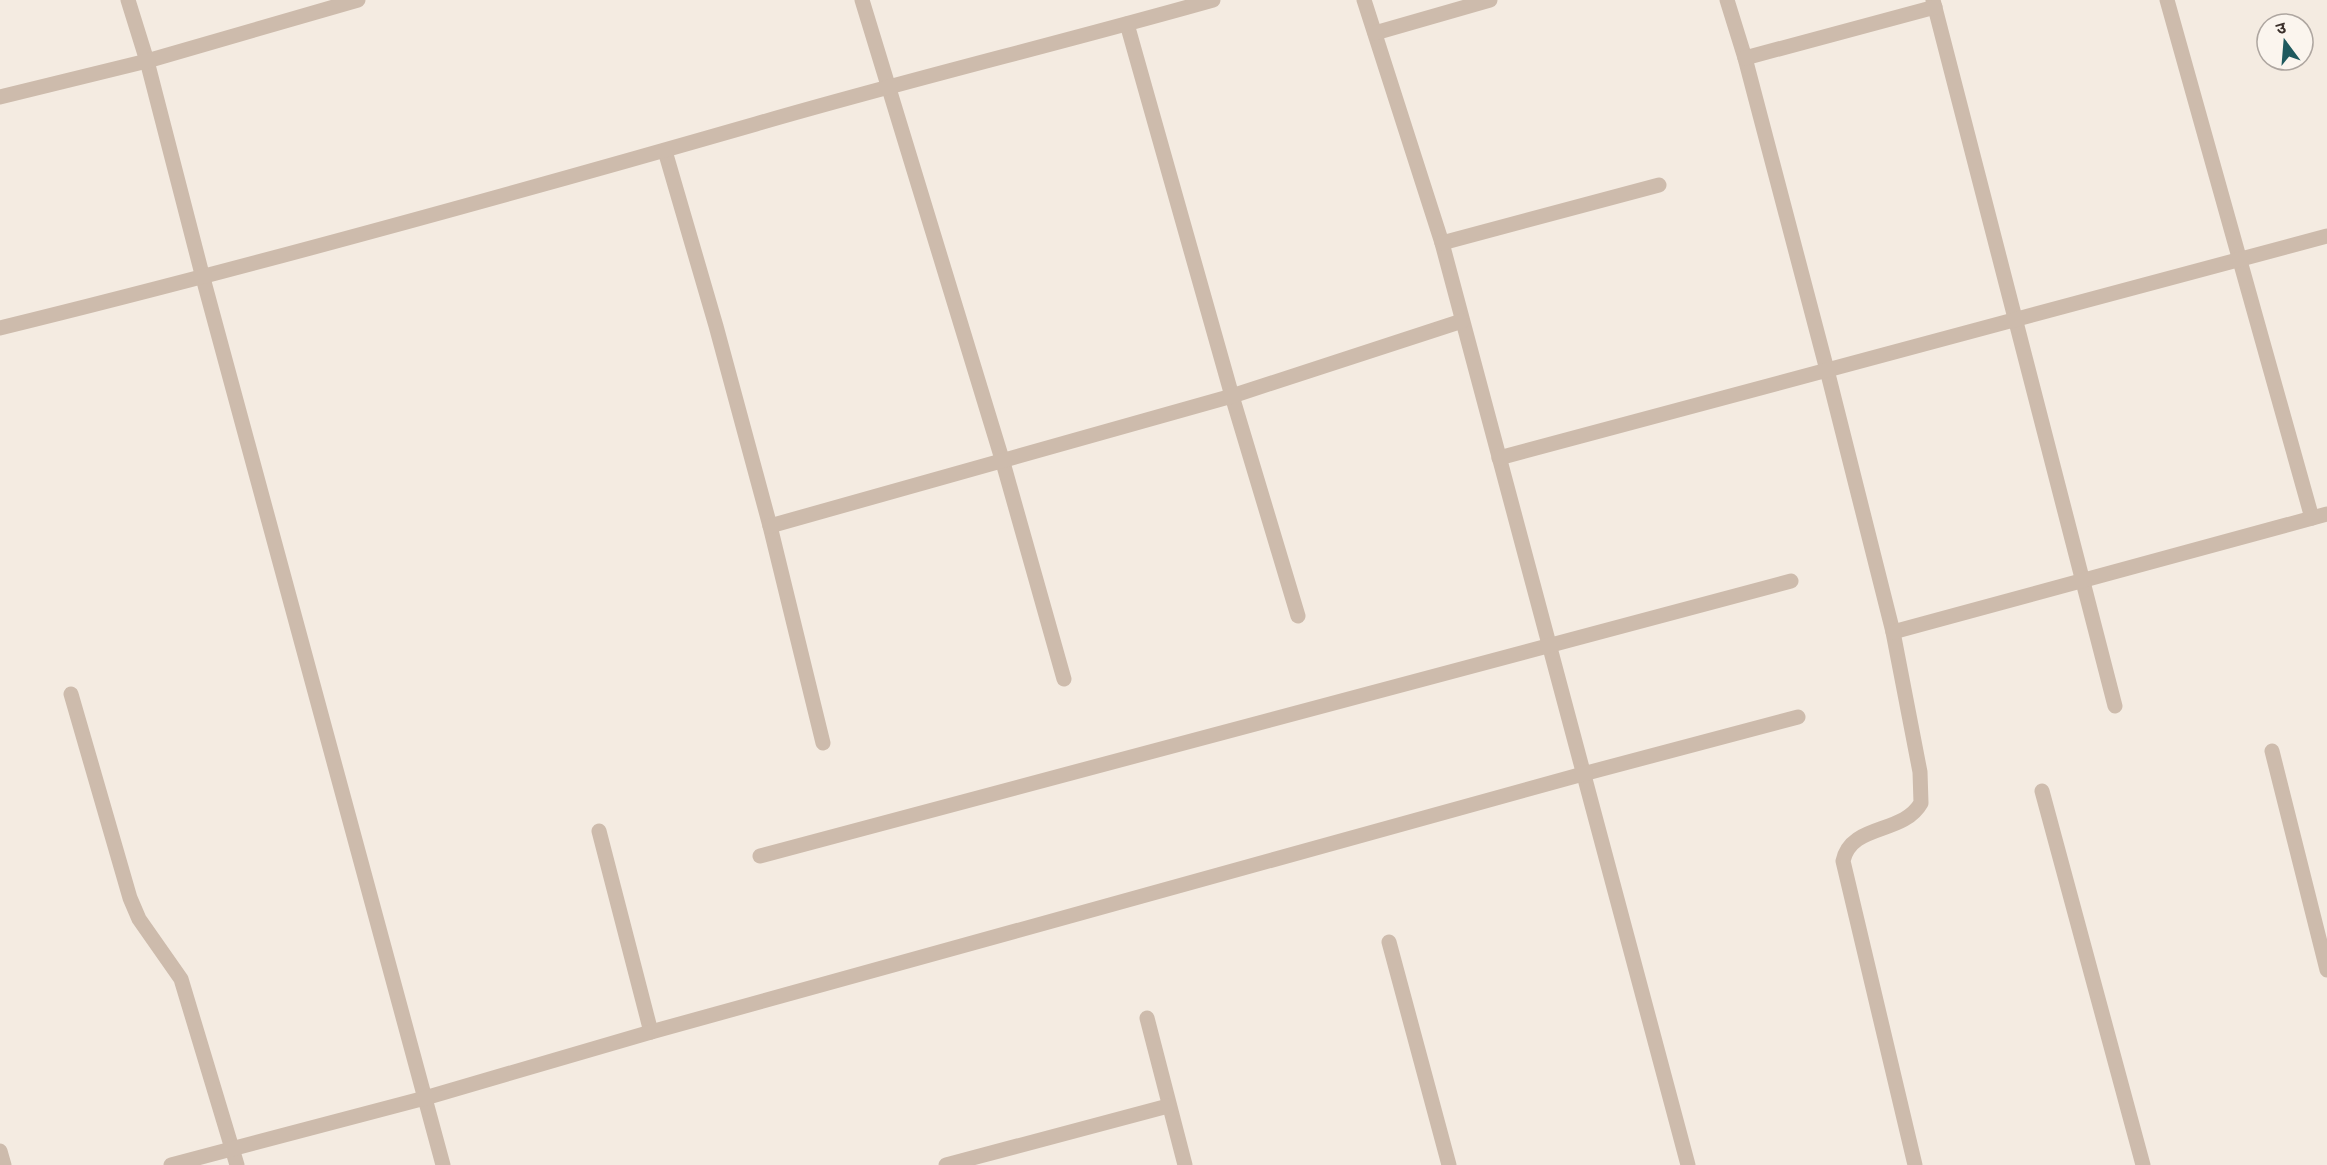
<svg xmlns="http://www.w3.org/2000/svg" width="2327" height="1165" viewBox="0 0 2327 1165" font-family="Inter,'Noto Sans Devanagari',sans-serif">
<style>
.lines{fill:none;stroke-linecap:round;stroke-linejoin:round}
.minor{stroke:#cdbbac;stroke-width:15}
</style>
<rect width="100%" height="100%" fill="#f4ebe1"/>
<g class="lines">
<g class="minor">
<path d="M128,0L147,61L203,278L443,1165"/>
<path d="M862,0L1002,459L1064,679"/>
<path d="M1364,0L1442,243L1688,1165"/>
<path d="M1727,0L1745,58L1827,370L1893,632L1920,772L1921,803C1903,835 1851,823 1843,861L1915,1165"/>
<path d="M1933,0L2115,706"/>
<path d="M2167,0L2312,518"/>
<path d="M1127,24L1232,396L1298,616"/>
<path d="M1375,33L1490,0"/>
<path d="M1745,58L1935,7"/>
<path d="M0,97L147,61L358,0"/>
<path d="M665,151L716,326L770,526L823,743"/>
<path d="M1442,243L1659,185"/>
<path d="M0,328C253,266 505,196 756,124C907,80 1061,43 1213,0"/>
<path d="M1499,458L2327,236"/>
<path d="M770,526L1232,396L1462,321"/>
<path d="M1893,632L2327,514"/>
<path d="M71,694L130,898L139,919L181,979L237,1165"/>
<path d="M2272,751L2327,970"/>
<path d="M2042,791L2143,1165"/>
<path d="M599,831L651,1032"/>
<path d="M760,856L1791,581"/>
<path d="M1389,942L1449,1165"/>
<path d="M1147,1018L1185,1165"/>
<path d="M0,1151L4,1165"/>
<path d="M171,1165L425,1098L651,1032L1583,774L1798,717"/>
<path d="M946,1165L1168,1106"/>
</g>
</g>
<g transform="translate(2285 42) rotate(344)"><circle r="28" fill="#fbf5ee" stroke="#aea6a0" stroke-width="1.5"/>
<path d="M0-4.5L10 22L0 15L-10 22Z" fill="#1f5a5e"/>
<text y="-9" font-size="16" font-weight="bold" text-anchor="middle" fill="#3b302b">उ</text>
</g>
</svg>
